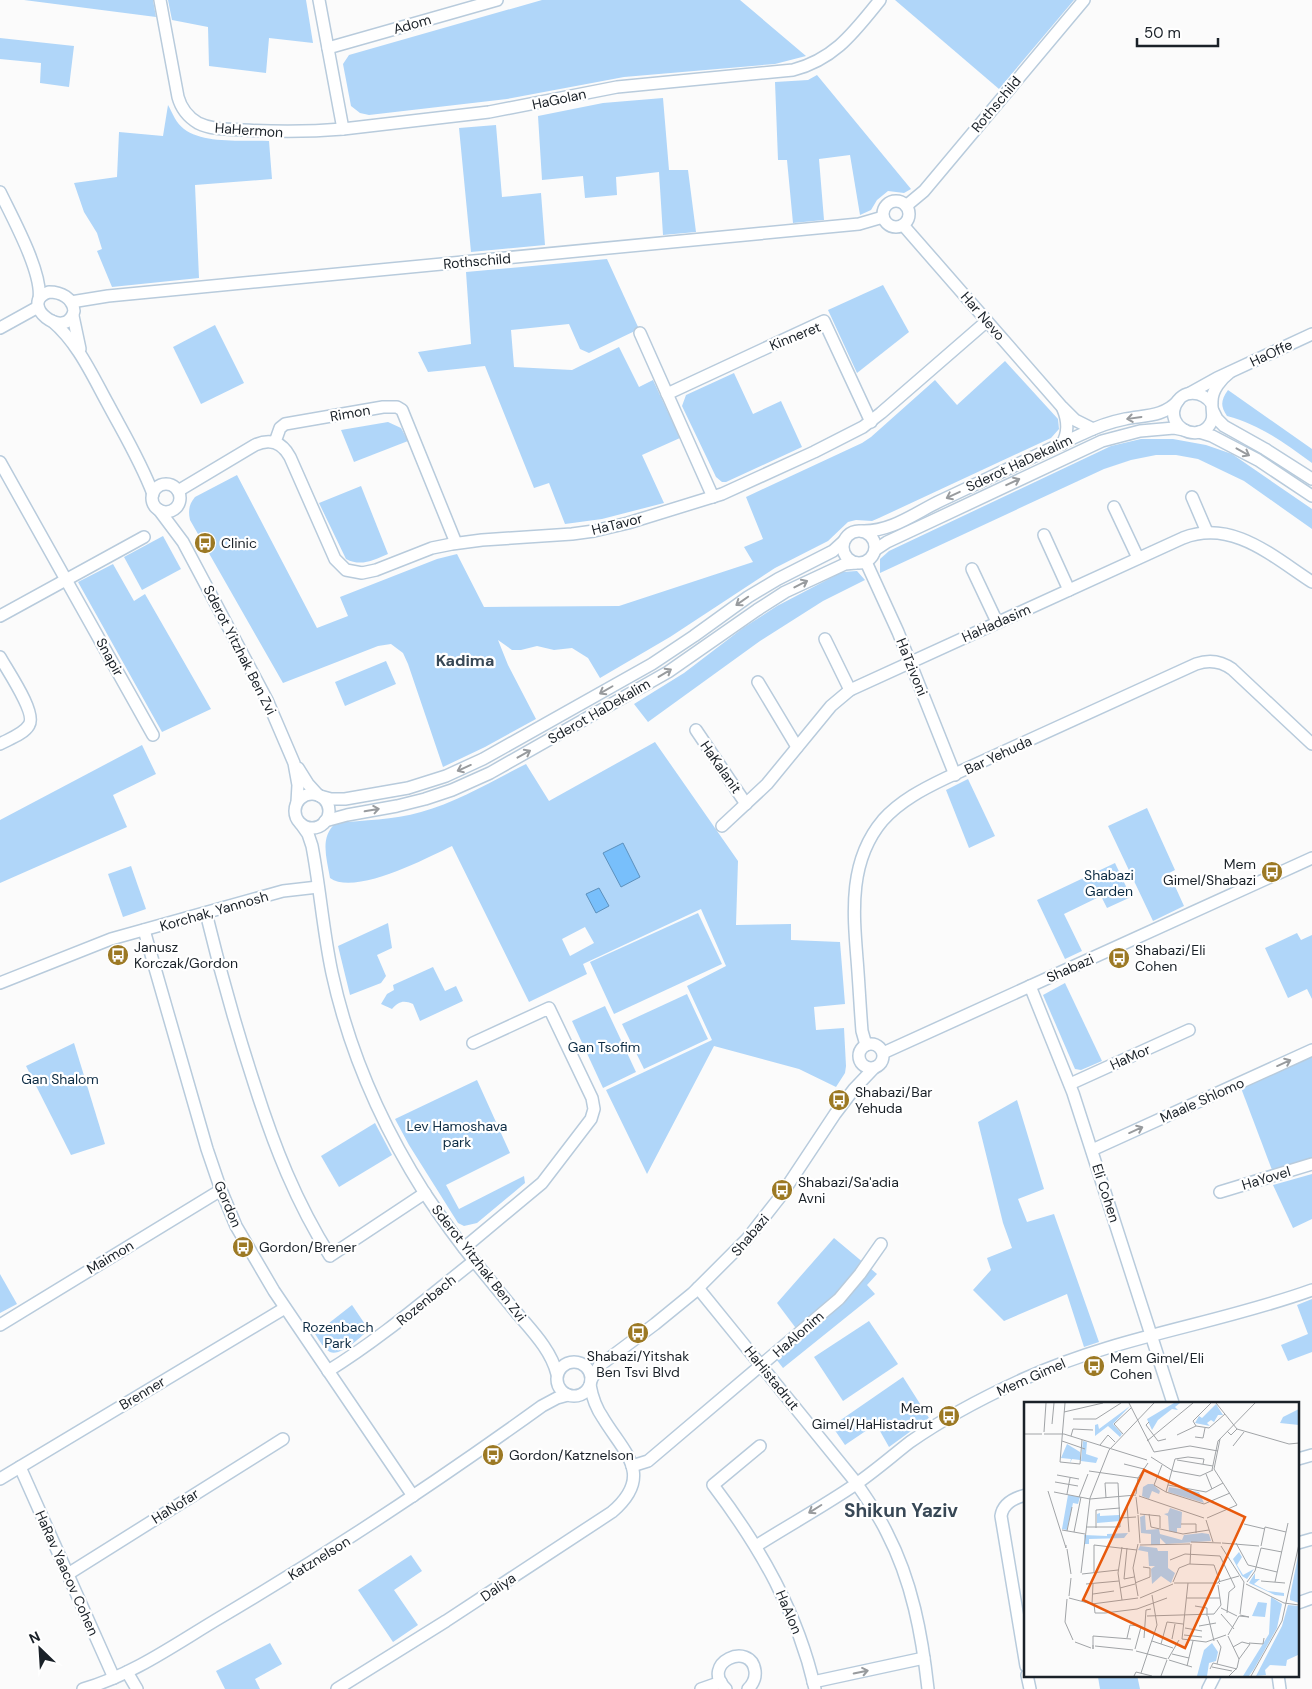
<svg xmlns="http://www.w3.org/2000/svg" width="1312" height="1689" viewBox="0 0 1312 1689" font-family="'DM Sans',sans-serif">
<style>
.green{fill:#b0d6f9;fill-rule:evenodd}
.water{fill:#78bffb;stroke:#5c90bc}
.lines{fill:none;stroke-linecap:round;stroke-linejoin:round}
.minor-casing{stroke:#b8cbdc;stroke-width:14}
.minor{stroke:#fff;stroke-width:11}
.oneway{stroke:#989b9e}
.labels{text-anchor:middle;stroke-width:4.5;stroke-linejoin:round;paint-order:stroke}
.street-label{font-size:14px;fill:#1a2128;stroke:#fff}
.poi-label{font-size:14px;fill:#1a2128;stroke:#fff;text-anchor:start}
.park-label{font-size:14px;fill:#0e2d45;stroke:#fff}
.quarter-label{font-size:16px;font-weight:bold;fill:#384856;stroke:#fff}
.district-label{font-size:19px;font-weight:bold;fill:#384856;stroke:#fff}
.inset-road{fill:none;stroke:#a1a4a7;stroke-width:1}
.view{fill:#e8590c;fill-opacity:0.15;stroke:#e8590c;stroke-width:2.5}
.inset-edge{fill:none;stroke:#1a2128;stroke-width:2.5}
</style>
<rect width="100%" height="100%" fill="#fbfbfb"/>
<g class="green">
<path d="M24,0H153L156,17Z"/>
<path d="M168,0H306L313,43L269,38L266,73L209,66L208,27L172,20Z"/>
<path d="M542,0H740L806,56L775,64L624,77L507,99L369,115L360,113L351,106L343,64L349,55Z"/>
<path d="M895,0H1074L999,89Z"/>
<path d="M0,38L74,46L69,87L40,83L41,63L0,59Z"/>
<path d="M817,75L911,189L904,193L888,191L877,200L871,210L860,215L850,155L819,159L824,220L793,223L787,160H778L775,82L808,80Z"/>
<path d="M663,98L669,170H688L696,232L663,235L659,172L616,177L617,195L585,198L583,176L542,180L538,116L603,103Z"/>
<path d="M168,105C173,114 176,123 184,129C203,144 245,140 269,141L272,179L195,185L199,278L112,287L97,251L102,249L97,233L84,212L74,183L117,177L119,132L163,136Z"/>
<path d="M496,125L502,197L541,193L545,245L471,252L459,128Z"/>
<path d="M607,259L639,329L589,353L580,349L569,324L511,330L514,367L572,370L619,347L639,387L653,380L680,438L642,455L664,503L602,519L565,524L549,483L534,488L485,366L428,372L418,352L471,344L466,272Z"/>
<path d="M883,285L909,332L857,373L828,310Z"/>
<path d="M215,325L244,383L201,404L173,347Z"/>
<path d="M1005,361L1058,419L1059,429L1051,438L879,518L872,521L856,520L848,522L828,541L775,568L670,637L600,678L588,658L572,648L554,650L537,646L521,650H512L498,640L508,665L536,719L485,747L443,767L408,664L403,653L391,644L378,646L283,683L190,520C188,511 189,504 195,497L237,475L317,628L348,616L340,597L437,559L457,554L484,607L619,606L753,562L744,547L763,539L746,497L862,443L871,437L935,380L957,405Z"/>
<path d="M734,373L753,414L781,401L802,447L726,482H722L716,477L682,406L686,395Z"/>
<path d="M1228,390L1312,449V463C1284,443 1261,425 1227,416C1220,406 1221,400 1228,390Z"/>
<path d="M388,422L401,428L408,441L354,462L341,430Z"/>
<path d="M1141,439H1173L1206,445L1232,454L1312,509V529L1244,481L1198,459L1176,455H1156L1131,460L1104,469L880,573V559L889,551L1111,446Z"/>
<path d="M361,486L388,554C374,560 361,567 346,559L319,503Z"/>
<path d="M163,536L181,569L142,590L124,557Z"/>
<path d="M113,564L134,601L145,594L211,709L162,732L78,582Z"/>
<path d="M857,571L865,580L823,601L760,641L648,722L634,704L684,673L743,628L777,606L842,572Z"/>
<path d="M386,661L396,684L345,706L335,682Z"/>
<path d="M655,742L738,861L736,925L791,924V940L840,942L845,1004L814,1007L816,1030L844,1028L846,1066L845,1073L836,1087L799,1069L714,1046L647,1174L606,1090L712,1040L687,986L726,966L701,909L583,964L587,974L529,1002L452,846C427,858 355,896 330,878C327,859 319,837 336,823C364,820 393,820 421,812C457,802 492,781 526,764L549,801ZM585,927L594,943L570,956L562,939Z"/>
<path d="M142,745L156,774L113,795L127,827L0,883V820Z"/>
<path d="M968,779L995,836L969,848L946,790Z"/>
<path d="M1147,808L1175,870L1169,873L1184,906L1153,921L1108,826Z"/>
<path d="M1115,863L1131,897L1107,908L1101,896L1064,914L1082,951L1065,959L1037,900Z"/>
<path d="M131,866L146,909L123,917L108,874Z"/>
<path d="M698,913L722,964L614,1014L590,962Z"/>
<path d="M388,923L392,948L377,955L386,976L381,983L350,995L338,946Z"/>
<path d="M1297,933L1301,940L1312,935V999L1307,989L1288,998L1265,948Z"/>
<path d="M433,967L445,991L456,986L463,1001L420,1021L413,1004C404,1000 399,1001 392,1009L381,1004L387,994L394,990L393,985Z"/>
<path d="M1065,983L1102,1061L1081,1070L1075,1069L1043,995Z"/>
<path d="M687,994L708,1039L644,1069L622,1024Z"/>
<path d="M605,1006L636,1072L603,1088L572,1021Z"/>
<path d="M74,1043L105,1144L71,1155L26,1066Z"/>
<path d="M1312,1056V1158L1272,1170L1241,1088Z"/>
<path d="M477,1080L510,1153L446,1185L459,1209L524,1176L525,1183L477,1223L464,1226L458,1223L409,1145L395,1119Z"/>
<path d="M1017,1100L1044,1189L1018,1199L1027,1222L1054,1214L1099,1342L1084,1347L1067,1294L1004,1321L973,1290L991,1270L987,1258L1012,1248L1003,1223L978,1122Z"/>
<path d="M375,1123L392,1155L339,1187L321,1156Z"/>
<path d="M1312,1174V1219L1293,1228L1273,1185Z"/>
<path d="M834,1238L877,1274L867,1285L875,1294L783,1368L776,1359L801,1335L777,1303Z"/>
<path d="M0,1274L17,1304L0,1313Z"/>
<path d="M1312,1299V1352L1288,1361L1281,1345L1308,1334L1297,1305Z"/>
<path d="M352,1305L369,1330C361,1336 341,1357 330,1352C324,1349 319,1340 315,1334Z"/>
<path d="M869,1321L898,1364L843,1401L814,1357Z"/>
<path d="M903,1377L929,1418L889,1447L876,1424L845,1445L832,1426Z"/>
<path d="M411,1555L422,1571L394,1590L418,1625L393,1642L358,1590Z"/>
<path d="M270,1643L282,1664L255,1679L260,1689H225L216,1671Z"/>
<path d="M1111,1675H1137L1140,1689H1100L1098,1677Z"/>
</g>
<g class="water">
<path d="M623,843L640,877L621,887L603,853Z"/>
<path d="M599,888L609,906L596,913L586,894Z"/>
</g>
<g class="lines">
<g class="minor-casing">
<g id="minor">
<path d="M160,0L178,97C181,108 188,117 198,123C212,130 228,129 243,130C277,132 309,132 343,129"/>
<path d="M319,0L343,129L489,112L617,87L793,70C835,59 854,32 880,0"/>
<path d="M328,48L497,0"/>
<path d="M0,192C12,217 43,273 39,299"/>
<circle cx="896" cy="214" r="13"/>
<path d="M906,206L924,191L1084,0"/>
<path d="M903,225L1062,407L1075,420L1093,429"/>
<path d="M49,292C61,292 73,298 74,311C66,343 16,303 49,292Z"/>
<path d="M71,302L108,296L859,224L883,217"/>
<path d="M73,316L80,349"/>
<path d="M52,321C78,343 92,375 108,404C124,434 141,462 153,494"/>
<path d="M0,328L38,307"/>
<path d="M640,333L713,497"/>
<path d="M1190,393L1217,378L1312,334"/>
<path d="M667,394L824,321L871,422"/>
<path d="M1212,404C1203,391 1182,388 1175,406C1167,425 1193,442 1208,427C1216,418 1211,411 1212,401C1212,390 1221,379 1229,373"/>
<path d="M1213,411L1217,419L1224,426L1265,449L1312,479"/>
<path d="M1199,432L1212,436L1258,460L1312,496"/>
<path d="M275,442L280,428L285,424L383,407H397L402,410L456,543"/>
<path d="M1062,444C1069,432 1068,421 1063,409"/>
<path d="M0,462L153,735"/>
<circle cx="166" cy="498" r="14"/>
<path d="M178,491L255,445C270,438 282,442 290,457L335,559L346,570L362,573L376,570L432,548L452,544L482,540L572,534L594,531L628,523L722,494L814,452L863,427L881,413L987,321"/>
<path d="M1192,497L1207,532"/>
<path d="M1114,507L1138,558"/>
<path d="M159,510L183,542L267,700L294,763L298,785L297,802"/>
<circle cx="859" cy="547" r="16"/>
<path d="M862,531C891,532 915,513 940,501C987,479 1034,456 1082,434C1096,427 1110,422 1125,419C1145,415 1163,417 1178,401"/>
<path d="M1044,535L1069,590"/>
<path d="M875,550L887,542L934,520L1102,441L1140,431L1174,428L1184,430"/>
<path d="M866,562L898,632L955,775"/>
<path d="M972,569L997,622"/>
<path d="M0,616L144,537"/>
<path d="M825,639L850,690"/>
<path d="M0,657C7,670 37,713 29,725C24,734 9,739 0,744"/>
<path d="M758,682L797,747"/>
<path d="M696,730L746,804"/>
<path d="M298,768L308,784L318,795"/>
<circle cx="312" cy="811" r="17"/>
<path d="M320,796L331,799H345L408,788L446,776L483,759L652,664L694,636L748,597L778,579L833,551L844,541"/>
<path d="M325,821L347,815L397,806L425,799L452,790L490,773L668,672L757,610L785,592L845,564L856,563"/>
<path d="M301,824L308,834L312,846C320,888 323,931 332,973C349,1051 381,1124 424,1192C440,1216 457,1240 475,1262C489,1279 502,1295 516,1312C532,1331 551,1350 557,1374"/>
<path d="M722,826L767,784L831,706L850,690L1183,538C1232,519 1272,556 1312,582"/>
<path d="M206,913C220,971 236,1028 255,1086C274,1146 296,1202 330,1256L425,1193"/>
<path d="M144,930L207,1149L221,1190L236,1226L274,1291L413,1496"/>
<path d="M0,983L111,939L283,891L318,887"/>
<path d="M1030,986L1073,1093L1173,1403"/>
<circle cx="871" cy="1056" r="12"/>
<path d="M866,1045L862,1031C860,1007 859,983 857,959C853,910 849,860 883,820C900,801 923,789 946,778L1196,664C1210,659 1221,661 1232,669L1312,744"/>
<path d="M883,1053L1312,858"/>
<path d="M1070,1084L1189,1030"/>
<path d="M1092,1150L1312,1050"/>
<path d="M1220,1192L1312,1164"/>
<path d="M464,1248L542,1183L591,1119L594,1109L592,1098L549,1008L473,1043"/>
<path d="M698,1288L854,1480C866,1497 878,1514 887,1533C912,1581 922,1635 928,1689"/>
<path d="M0,1325L221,1190"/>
<circle cx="574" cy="1379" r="17"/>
<path d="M328,1371C380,1339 426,1299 474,1261"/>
<path d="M591,1380L599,1366L655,1324L693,1293L747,1239L780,1197L835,1114L854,1089L874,1068"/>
<path d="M760,1446L713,1485C760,1547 798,1613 815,1689"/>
<path d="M1298,1459L1312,1455"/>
<path d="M632,1466L648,1461L839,1299L860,1274L881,1244"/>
<path d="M20,1467L114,1678"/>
<path d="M0,1479L285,1308"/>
<path d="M1026,1495C1014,1498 1003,1503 1001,1516L1026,1666"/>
<path d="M1298,1543L1312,1539"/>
<path d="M756,1546C789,1525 824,1506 856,1484C875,1471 892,1456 910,1442C946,1417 986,1396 1026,1378C1118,1336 1218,1324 1312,1290"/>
<path d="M68,1574L283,1439"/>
<path d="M1298,1603L1312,1598"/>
<path d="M127,1672L137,1689"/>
<path d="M1027,1675L1030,1689"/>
<path d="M1278,1675L1280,1689"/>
<path d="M813,1682L924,1658"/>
<path d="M83,1689C133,1675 177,1643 221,1617C331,1552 438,1481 542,1406L557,1398L568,1395"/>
<path d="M337,1689L446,1621L612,1512C655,1475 624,1453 603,1418C596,1408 592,1396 590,1385"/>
<path d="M701,1689L721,1682"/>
<path d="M726,1689C699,1663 751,1640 755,1671C756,1679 753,1684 748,1689"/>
<path d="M1208,1689L1215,1675"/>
</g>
</g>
<use href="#minor" class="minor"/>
</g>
<defs><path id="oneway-shaft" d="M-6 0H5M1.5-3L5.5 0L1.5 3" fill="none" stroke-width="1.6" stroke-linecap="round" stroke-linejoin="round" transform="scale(1.25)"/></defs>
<g class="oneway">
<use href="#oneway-shaft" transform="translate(1134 418) rotate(172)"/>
<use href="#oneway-shaft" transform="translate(1243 452) rotate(29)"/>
<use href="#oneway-shaft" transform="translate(1013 482) rotate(-25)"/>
<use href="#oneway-shaft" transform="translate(953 495) rotate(155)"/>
<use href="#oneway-shaft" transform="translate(801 584) rotate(-27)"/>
<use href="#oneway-shaft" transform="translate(742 601) rotate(145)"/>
<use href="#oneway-shaft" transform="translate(665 673) rotate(-31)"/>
<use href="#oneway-shaft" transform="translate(606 690) rotate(150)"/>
<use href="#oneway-shaft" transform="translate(524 754) rotate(-29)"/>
<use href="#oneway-shaft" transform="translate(464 768) rotate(156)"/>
<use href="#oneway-shaft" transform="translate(372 810) rotate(-10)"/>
<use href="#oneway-shaft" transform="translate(1284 1063) rotate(-24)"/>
<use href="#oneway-shaft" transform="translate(1136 1130) rotate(-24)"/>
<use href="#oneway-shaft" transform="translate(815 1509) rotate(148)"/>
<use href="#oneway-shaft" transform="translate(861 1672) rotate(-12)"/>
</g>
<defs>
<g id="bus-disc" transform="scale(1.125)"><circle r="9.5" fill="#9c7924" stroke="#fff"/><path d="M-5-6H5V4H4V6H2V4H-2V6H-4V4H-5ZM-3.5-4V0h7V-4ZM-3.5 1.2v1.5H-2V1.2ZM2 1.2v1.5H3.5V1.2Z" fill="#fff"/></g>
</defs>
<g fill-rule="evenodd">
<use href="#bus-disc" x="205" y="543"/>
<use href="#bus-disc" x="1272" y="872"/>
<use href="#bus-disc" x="118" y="955"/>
<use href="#bus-disc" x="1119" y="958"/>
<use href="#bus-disc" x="839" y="1100"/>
<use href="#bus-disc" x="782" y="1190"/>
<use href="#bus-disc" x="243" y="1247"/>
<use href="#bus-disc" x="638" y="1333"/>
<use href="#bus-disc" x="1094" y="1366"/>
<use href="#bus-disc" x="949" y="1416"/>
<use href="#bus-disc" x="493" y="1455"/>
</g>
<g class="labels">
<g class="street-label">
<text transform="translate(412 24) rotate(-16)" y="5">Adom</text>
<text transform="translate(559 99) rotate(-12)" y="5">HaGolan</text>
<text transform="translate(996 104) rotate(-50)" y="5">Rothschild</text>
<text transform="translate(249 130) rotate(4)" y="5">HaHermon</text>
<text transform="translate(477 261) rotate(-5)" y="5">Rothschild</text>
<text transform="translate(983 316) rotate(49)" y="5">Har Nevo</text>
<text transform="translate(795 336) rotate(-22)" y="5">Kinneret</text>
<text transform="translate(1271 353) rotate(-25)" y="5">HaOffe</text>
<text transform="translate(350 413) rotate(-10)" y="5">Rimon</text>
<text transform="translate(1019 463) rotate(-25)" y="5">Sderot HaDekalim</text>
<text transform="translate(617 524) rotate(-14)" y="5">HaTavor</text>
<text transform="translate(996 623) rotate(-24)" y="5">HaHadasim</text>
<text transform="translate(240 650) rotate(63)" y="5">Sderot Yitzhak Ben Zvi</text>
<text transform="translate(110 657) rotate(61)" y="5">Snapir</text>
<text transform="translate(912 667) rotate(68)" y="5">HaTzivoni</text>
<text transform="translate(599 711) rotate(-30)" y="5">Sderot HaDekalim</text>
<text transform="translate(998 755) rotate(-25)" y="5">Bar Yehuda</text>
<text transform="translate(721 767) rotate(55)" y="5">HaKalanit</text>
<text transform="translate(214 911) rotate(-16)" y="5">Korchak, Yannosh</text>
<text transform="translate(1070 968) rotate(-24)" y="5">Shabazi</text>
<text transform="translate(1130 1057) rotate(-24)" y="5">HaMor</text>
<text transform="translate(1202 1100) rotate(-24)" y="5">Maale Shlomo</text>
<text transform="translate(1266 1178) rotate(-17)" y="5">HaYovel</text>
<text transform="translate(1106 1193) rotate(72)" y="5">Eli Cohen</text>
<text transform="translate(228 1204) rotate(67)" y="5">Gordon</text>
<text transform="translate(750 1235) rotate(-50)" y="5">Shabazi</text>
<text transform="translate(110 1257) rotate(-31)" y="5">Maimon</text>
<text transform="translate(479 1263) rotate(52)" y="5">Sderot Yitzhak Ben Zvi</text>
<text transform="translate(426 1300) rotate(-39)" y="5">Rozenbach</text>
<text transform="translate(798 1334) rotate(-41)" y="5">HaAlonim</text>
<text transform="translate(1031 1377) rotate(-24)" y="5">Mem Gimel</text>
<text transform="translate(772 1378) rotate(51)" y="5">HaHistadrut</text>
<text transform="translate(142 1393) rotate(-31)" y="5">Brenner</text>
<text transform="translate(175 1506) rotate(-32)" y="5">HaNofar</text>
<text transform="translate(319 1558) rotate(-32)" y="5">Katznelson</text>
<text transform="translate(67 1573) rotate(66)" y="5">HaRav Yaacov Cohen</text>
<text transform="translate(498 1587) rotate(-34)" y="5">Daliya</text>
<text transform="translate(789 1612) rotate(67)" y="5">HaAlon</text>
</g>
<g class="poi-label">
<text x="221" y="548">Clinic</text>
<text x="1256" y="869" text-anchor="end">Mem<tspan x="1256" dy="16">Gimel/Shabazi</tspan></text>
<text x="134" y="952">Janusz<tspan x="134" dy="16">Korczak/Gordon</tspan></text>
<text x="1135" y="955">Shabazi/Eli<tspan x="1135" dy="16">Cohen</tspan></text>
<text x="855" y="1097">Shabazi/Bar<tspan x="855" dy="16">Yehuda</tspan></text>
<text x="798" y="1187">Shabazi/Sa'adia<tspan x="798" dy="16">Avni</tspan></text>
<text x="259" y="1252">Gordon/Brener</text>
<text x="638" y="1361" text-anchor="middle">Shabazi/Yitshak<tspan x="638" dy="16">Ben Tsvi Blvd</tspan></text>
<text x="1110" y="1363">Mem Gimel/Eli<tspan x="1110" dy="16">Cohen</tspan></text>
<text x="933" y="1413" text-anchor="end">Mem<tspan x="933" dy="16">Gimel/HaHistadrut</tspan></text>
<text x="509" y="1460">Gordon/Katznelson</text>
</g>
<g class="park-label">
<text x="1109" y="880">Shabazi<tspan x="1109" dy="16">Garden</tspan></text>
<text x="604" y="1052">Gan Tsofim</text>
<text x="60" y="1084">Gan Shalom</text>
<text x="457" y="1131">Lev Hamoshava<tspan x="457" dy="16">park</tspan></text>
<text x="338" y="1332">Rozenbach<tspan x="338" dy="16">Park</tspan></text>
</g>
<g class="quarter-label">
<text x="465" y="666">Kadima</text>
</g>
<g class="district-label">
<text x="901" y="1517">Shikun Yaziv</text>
</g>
</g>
<g transform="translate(1024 1402)">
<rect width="275" height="275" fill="#fbfbfb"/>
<path d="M150,1H156L151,5L154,8L148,7L134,18L128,28L123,17ZM192,2L199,13H194L190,20L187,18L183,21L186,24L171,21L175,14L178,16ZM106,4L89,22L98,32L96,35L84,24L71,34V23L74,22L75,27ZM275,7V23L256,21L259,15ZM59,39L63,40L62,52L74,56L72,61L57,59ZM43,42L56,50V58L48,57L46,61L47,57L37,56ZM124,82H129L136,89L135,92L128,89L125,97L118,94L119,85ZM145,85L175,90L180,101L144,90ZM44,93L56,95L54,102L49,101L43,128L38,127ZM146,106L158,110L157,126H153V131L145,129L144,114L140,112L144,111ZM76,111V114L95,113L96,119L73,121V112ZM121,113L122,128L135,127L136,132L158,138L160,133L178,131L185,132L187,139L142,142L136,136V143H127V132L117,131L116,115ZM104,131L100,136L65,137V142H61L60,133L83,134V132ZM201,142L209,157L215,150L218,155L213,163L219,173L230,167L223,177L218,174ZM116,144L133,146L134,149H144V166L151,171L147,181L137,174L128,182L127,167L131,164H125L124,150L114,148ZM275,149V201L266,198V194ZM231,171V177H236L230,182L244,189L260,191V194L251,193L225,181ZM247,195L258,202L253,226L230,267L225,274H219L245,232ZM234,200L243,201L241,215L228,214ZM264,203L275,204L274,253L263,258L262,264L246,263L241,268L242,273L232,274L258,224ZM188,241L194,250L192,259L185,261L183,274H186H173L180,248Z" fill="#b0d6f9"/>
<path class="inset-road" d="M41,1L36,60L56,62L58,38M105,1L130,50L166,44L194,49M192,1L213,27L207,33L203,29M40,10L79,1M49,17H72L97,1M125,20L122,23L134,39L142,37M28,22L30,1M172,24L185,26L201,12M172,24L169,19L187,1M213,27L265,42L275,41M20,30L22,1M0,32H18M20,32H40L123,58M99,32L90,22L107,6M153,33L172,24M47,34L49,27L69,28M171,35L179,36L181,26M38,39L61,47M123,39L169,1M76,43L84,33L91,40M209,44L220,30M127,55L149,69L176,74L189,68M153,58L189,64M100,62L120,67M179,62L180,57L164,55L151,57L142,90L180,102L206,91M138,63L130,83L142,90M188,68L194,39L231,1M65,69L114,76M182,72L188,87M33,73L55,77M31,80L54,84M144,83L182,90L199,81M24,89L42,146V143M30,90L66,97L112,93M43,92L46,76M112,92L114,76L124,61M115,94L180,116M55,95L64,72M112,95L114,112M103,103L105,130M116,112L136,114V126M125,112L127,125L159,132L185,128M114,113L116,141M96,116L112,115M183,116L213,103L190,67L196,37M182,118L189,140M157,122H172V131M220,122L241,127M62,125H96L94,81H81L82,96M72,126V108L96,106M38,128L61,132M43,129L48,105M50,130L57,95M167,140L197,141M198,141L235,144M212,141L224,163L253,170M116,143L166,142M197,144L220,180M237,144L241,125L262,130M98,145L94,171L98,198M103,146L100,177L110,175M237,146L258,150M43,147L47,172M146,158L161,152L196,154L211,185L205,190L203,211M166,162L167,142M70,170V143L113,148M57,171L66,96L85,48L130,1M58,172L94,168M237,179L261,181M149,180L155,166L165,162L190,163L196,180M223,180L231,169L237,146M251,180L264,121M111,181L126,175V166L119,165M150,181H194M62,182L95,179M196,182L194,180L215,174M222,182L260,201M96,186L111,182M69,192L90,189M45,194L47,176M114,194L109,166L114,142M45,196L68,202L114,196M116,196L149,182M163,196H196M43,197L41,220L49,238M260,201L275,203M68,202L69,182M70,202L71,211H81L113,207L143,196M171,204L183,206V214M197,206L213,214M197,212L210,227M216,212L220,180M123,214L190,212L197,203L194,183M184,214L190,239M215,214L225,215L216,213M175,224L192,221M161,226L178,229M160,233L178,235M204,233L215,214M204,234L215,257L213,266L205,274M103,236L106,223L115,224M120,236L122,208L127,207M148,237L151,222M158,237L164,181M158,237L182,240L202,233M193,238L197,245L193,262M128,239L149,246M51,240L67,246M225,241L239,242L240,236M137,242L143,220L159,222M69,243V247V234L107,237M71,244L109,248M209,245L218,240L226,242L215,257M111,247L117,225M112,249L143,257M148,252L165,256M144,257L155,238M145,258L168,265M163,264L169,239M188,265L208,269M186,267L189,261L213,267M117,271L133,223L128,193M110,274L112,270L128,274M137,274L143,258M227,274L258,219L275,142"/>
<path class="view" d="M120,68L221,115L161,246L59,198Z"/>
<rect width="275" height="275" class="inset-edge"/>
</g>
<g transform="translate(40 1649) rotate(335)" stroke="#ffffff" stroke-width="4" paint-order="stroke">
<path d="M0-4L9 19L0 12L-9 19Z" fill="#1a2128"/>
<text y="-8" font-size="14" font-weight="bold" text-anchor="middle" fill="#1a2128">N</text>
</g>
<path d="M1137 38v8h81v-8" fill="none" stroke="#1a2128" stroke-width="2.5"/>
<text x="1144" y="38" font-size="15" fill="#1a2128" stroke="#ffffff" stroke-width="4" paint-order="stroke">50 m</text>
</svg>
